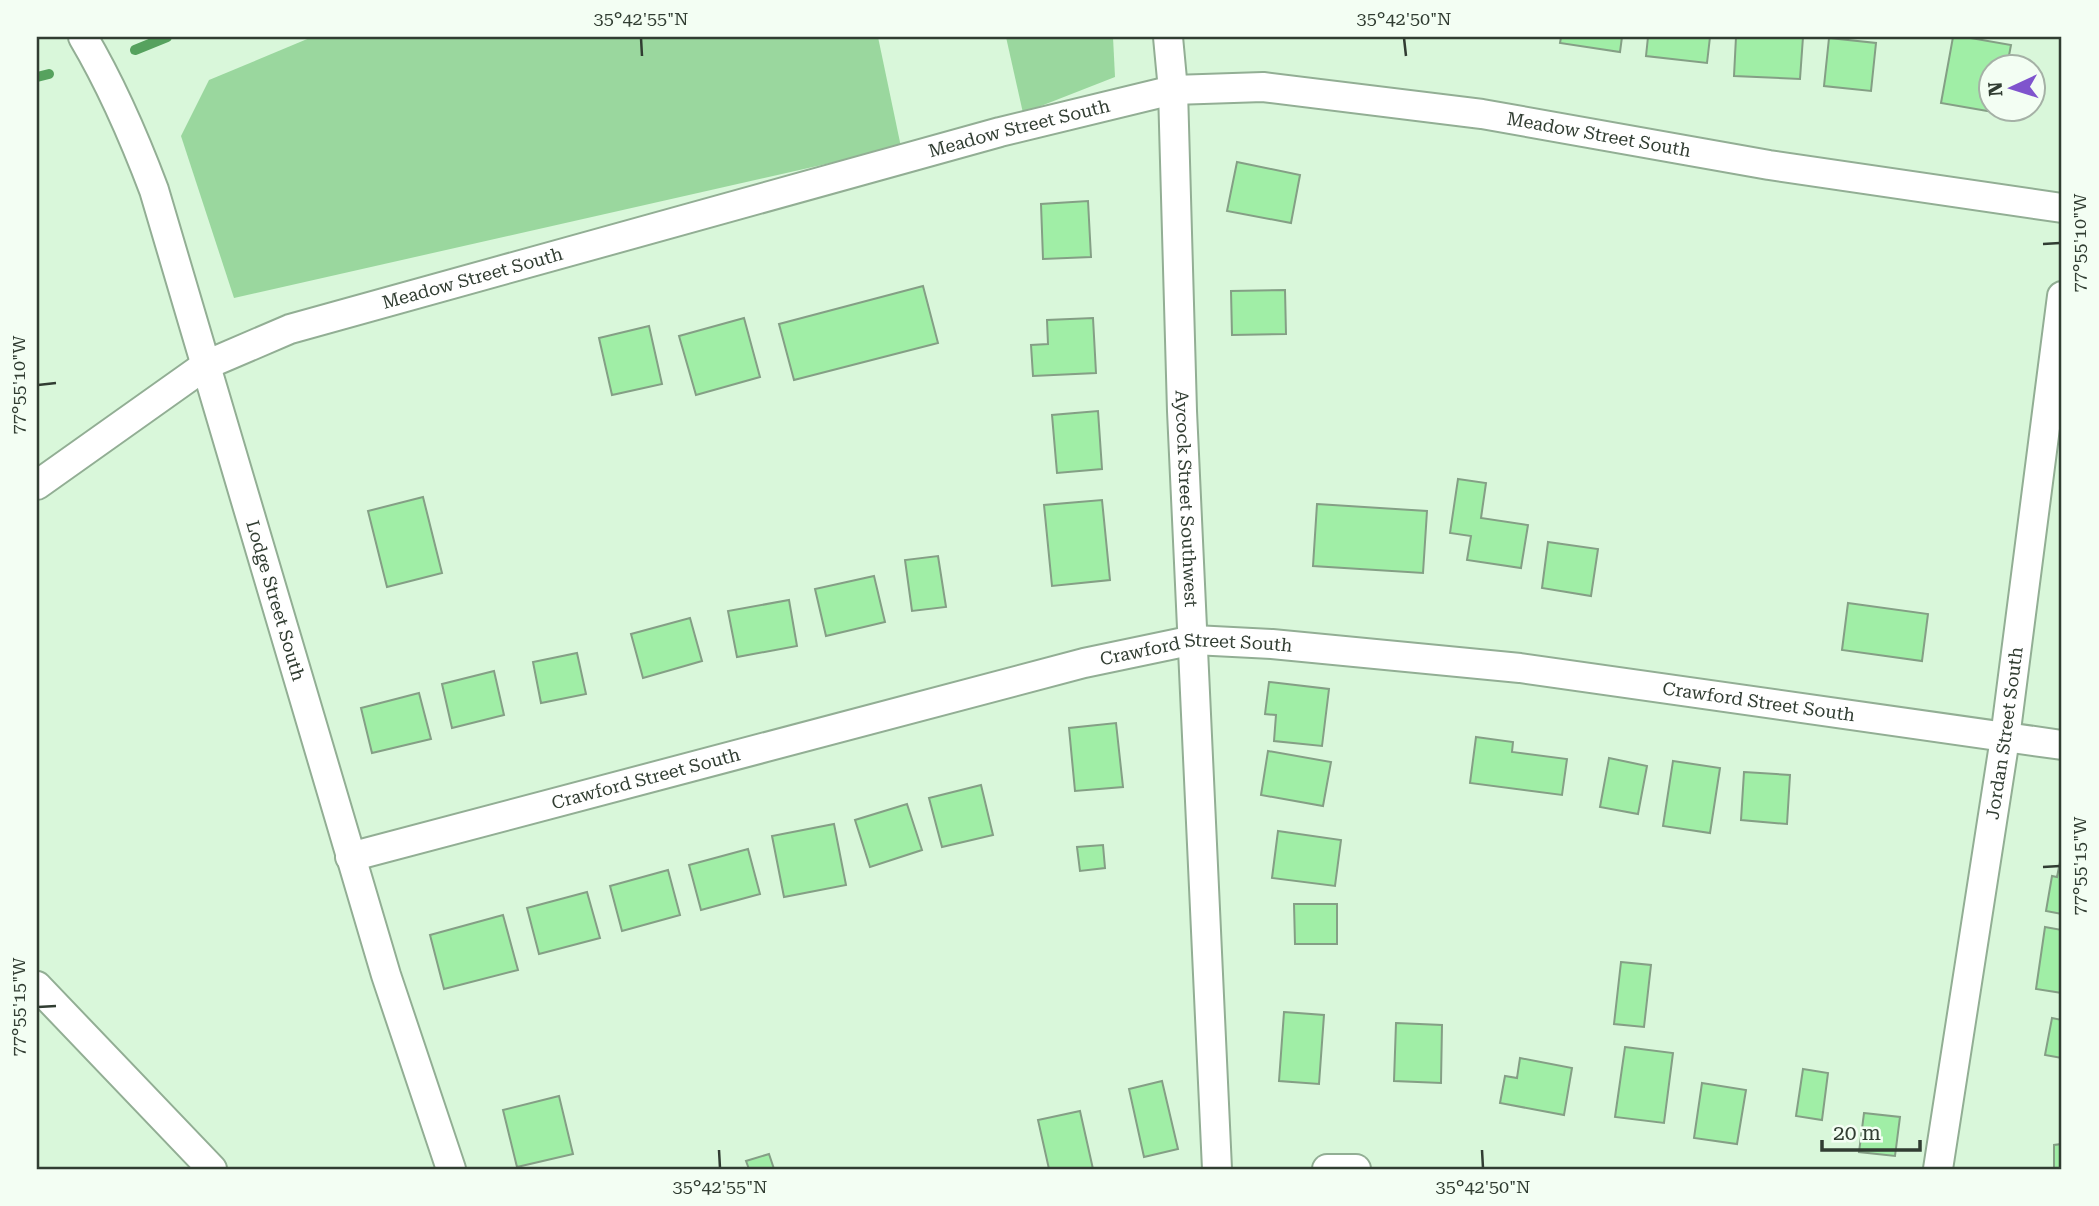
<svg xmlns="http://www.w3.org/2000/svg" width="2099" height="1206" viewBox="0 0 2099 1206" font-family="'Roboto Serif',serif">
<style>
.green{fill:#9ad79e}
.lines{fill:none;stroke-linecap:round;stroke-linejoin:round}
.stream{stroke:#56a25e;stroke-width:10}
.building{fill:#a0eea6;stroke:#849f85;stroke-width:2}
.street-casing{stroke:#92ae94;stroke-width:32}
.street{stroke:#fff;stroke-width:28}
.ticks{fill:none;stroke:#313d32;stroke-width:2.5}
.labels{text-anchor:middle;stroke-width:5;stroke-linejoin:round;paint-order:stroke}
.street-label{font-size:18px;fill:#313d32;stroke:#f3fef3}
.neatline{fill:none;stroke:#313d32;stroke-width:2.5}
.ticks-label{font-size:18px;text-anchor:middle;fill:#313d32}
</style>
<rect width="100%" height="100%" fill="#d9f7da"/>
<g class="green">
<path d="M312,37H878L901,147L234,298L181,136L209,80Z"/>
<path d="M1006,37H1113L1115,77L1023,113Z"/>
</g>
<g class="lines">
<g class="stream">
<path d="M135,50L167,37"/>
<path d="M37,77L49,74"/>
</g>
</g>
<g class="building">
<path d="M1561,37H1622L1620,52L1560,43Z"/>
<path d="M1648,37H1710L1707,63L1646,56Z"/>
<path d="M1736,37H1803L1800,79L1734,76Z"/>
<path d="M1953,37H1965L2011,45L2007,66H1990V108H1999V113L1941,103Z"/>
<path d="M1829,38L1876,43L1871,91L1824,86Z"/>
<path d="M1237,162L1300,175L1291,223L1227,211Z"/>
<path d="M1088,201L1091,257L1043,259L1041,204Z"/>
<path d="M923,286L938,343L794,380L779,324Z"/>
<path d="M1285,290L1286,334L1232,335L1231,291Z"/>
<path d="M744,318L760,377L696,395L679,336Z"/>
<path d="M1093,318L1096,373L1033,376L1031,345L1048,344L1047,320Z"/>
<path d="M649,326L662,384L612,395L599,338Z"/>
<path d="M1098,411L1102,469L1057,473L1052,415Z"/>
<path d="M1458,479L1486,483L1481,518L1528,525L1521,568L1467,560L1471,536L1450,533Z"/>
<path d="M423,497L442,573L387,587L368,511Z"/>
<path d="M1102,500L1110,580L1052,586L1044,505Z"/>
<path d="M1317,504L1427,511L1423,573L1313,566Z"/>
<path d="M1548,542L1598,549L1591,596L1542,588Z"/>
<path d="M938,556L946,607L912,611L905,560Z"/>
<path d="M874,576L885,622L826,636L815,589Z"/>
<path d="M789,600L797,646L737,657L728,611Z"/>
<path d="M1848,603L1928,614L1922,661L1842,650Z"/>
<path d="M690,618L702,661L643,678L631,634Z"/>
<path d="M577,653L586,694L541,703L533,662Z"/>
<path d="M494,671L504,715L452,728L442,684Z"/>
<path d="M1269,682L1329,689L1322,746L1274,741L1276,715L1265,714Z"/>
<path d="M419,693L431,739L372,753L361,708Z"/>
<path d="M1116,723L1123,787L1075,791L1069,728Z"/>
<path d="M1476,737L1513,742L1512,752L1567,759L1562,795L1470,783Z"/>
<path d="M1268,751L1331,762L1323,806L1261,795Z"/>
<path d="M1609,758L1647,766L1638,814L1600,807Z"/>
<path d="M1673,761L1720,768L1710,833L1663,826Z"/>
<path d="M1744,772L1790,775L1787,824L1741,820Z"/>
<path d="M981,785L993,835L942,847L929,798Z"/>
<path d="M907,804L922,850L870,867L855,820Z"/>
<path d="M834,824L846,885L784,897L772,836Z"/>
<path d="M1278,831L1341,840L1335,886L1272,878Z"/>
<path d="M1103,845L1105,868L1080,871L1077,847Z"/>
<path d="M748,849L760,894L701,910L689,865Z"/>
<path d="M2061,857H2062V914L2046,911L2052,876L2057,877Z"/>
<path d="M668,870L680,915L622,931L610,886Z"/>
<path d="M587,892L600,938L539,954L527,908Z"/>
<path d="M1294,904H1337V944H1295Z"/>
<path d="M503,915L518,970L444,989L430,935Z"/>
<path d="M2045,927L2062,930V993L2036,989Z"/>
<path d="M1621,962L1651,965L1644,1027L1614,1024Z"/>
<path d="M1284,1012L1324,1015L1319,1084L1279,1081Z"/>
<path d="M2052,1018L2062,1020V1058L2045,1055Z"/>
<path d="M1396,1023L1442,1025L1441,1083L1394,1081Z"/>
<path d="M1625,1047L1673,1053L1664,1123L1615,1117Z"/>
<path d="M1520,1058L1572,1068L1564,1115L1500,1103L1505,1076L1517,1078Z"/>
<path d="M1803,1069L1828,1073L1822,1120L1796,1116Z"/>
<path d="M1162,1081L1178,1149L1144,1157L1129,1089Z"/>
<path d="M1702,1083L1746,1090L1737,1144L1694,1138Z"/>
<path d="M559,1096L573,1154L517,1167L503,1110Z"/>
<path d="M1080,1111L1093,1169H1049L1038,1120Z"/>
<path d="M1864,1113L1900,1117L1895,1156L1859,1152Z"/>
<path d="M2062,1144V1169H2054V1145Z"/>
<path d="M769,1154L774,1169H749L746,1161Z"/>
</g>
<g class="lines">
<g class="street-casing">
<g id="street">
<path id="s1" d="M83,37C112,86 134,137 154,190L386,975L451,1169"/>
<path id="s2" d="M1168,37L1173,90L1182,411L1217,1169"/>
<path id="s3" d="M37,485L206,365L290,329L1000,132L1173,90L1263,87L1482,114L1769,165L2062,208"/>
<path id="s4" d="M350,857L1084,663L1194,640L1272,644L1520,668L2062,745"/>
<path d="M37,986L212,1169"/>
<path d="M1327,1169H1356"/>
<path id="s5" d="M1938,1169L2005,738L2062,296"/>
</g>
</g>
<use href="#street" class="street"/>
</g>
<path class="ticks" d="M641,38L642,56M1404,38L1406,56M2043,244L2060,243M38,385L56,383M2043,867L2060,866M38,1007L56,1006M719,1150L720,1168M1482,1150L1483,1168"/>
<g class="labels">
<g class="street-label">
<text dy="6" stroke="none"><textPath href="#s3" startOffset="1055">Meadow Street South</textPath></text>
<text dy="6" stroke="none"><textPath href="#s3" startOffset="1643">Meadow Street South</textPath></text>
<text dy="6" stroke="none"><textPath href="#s3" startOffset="488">Meadow Street South</textPath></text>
<text dy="6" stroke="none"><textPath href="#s2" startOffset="462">Aycock Street Southwest</textPath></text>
<text dy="6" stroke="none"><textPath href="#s1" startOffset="597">Lodge Street South</textPath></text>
<text dy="6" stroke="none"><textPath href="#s4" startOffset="873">Crawford Street South</textPath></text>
<text dy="6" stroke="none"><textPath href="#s4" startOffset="1440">Crawford Street South</textPath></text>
<text dy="6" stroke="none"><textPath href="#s5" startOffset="441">Jordan Street South</textPath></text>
<text dy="6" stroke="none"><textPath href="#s4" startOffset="306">Crawford Street South</textPath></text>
</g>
</g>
<rect width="2099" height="1206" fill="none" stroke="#f3fef3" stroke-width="77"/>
<g transform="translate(2012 88) rotate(266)"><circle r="33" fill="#f3fef3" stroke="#a5b1a6" stroke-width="2"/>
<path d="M0-5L12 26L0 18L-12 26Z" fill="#7f54cd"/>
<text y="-10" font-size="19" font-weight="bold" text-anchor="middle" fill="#313d32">N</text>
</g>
<path d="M1822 1140v10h98v-10" fill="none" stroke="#313d32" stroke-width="3.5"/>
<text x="1833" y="1140" font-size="21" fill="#313d32" stroke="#f3fef3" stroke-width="5" paint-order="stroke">20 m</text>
<rect x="38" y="38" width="2022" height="1130" class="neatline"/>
<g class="ticks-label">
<text x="641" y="25">35°42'55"N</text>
<text x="1404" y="25">35°42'50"N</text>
<text transform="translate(2080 243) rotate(-90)" y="6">77°55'10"W</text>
<text transform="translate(19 385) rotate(-90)" y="6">77°55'10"W</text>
<text transform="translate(2080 866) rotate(-90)" y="6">77°55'15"W</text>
<text transform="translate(19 1007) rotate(-90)" y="6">77°55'15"W</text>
<text x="720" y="1193">35°42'55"N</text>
<text x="1483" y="1193">35°42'50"N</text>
</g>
</svg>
